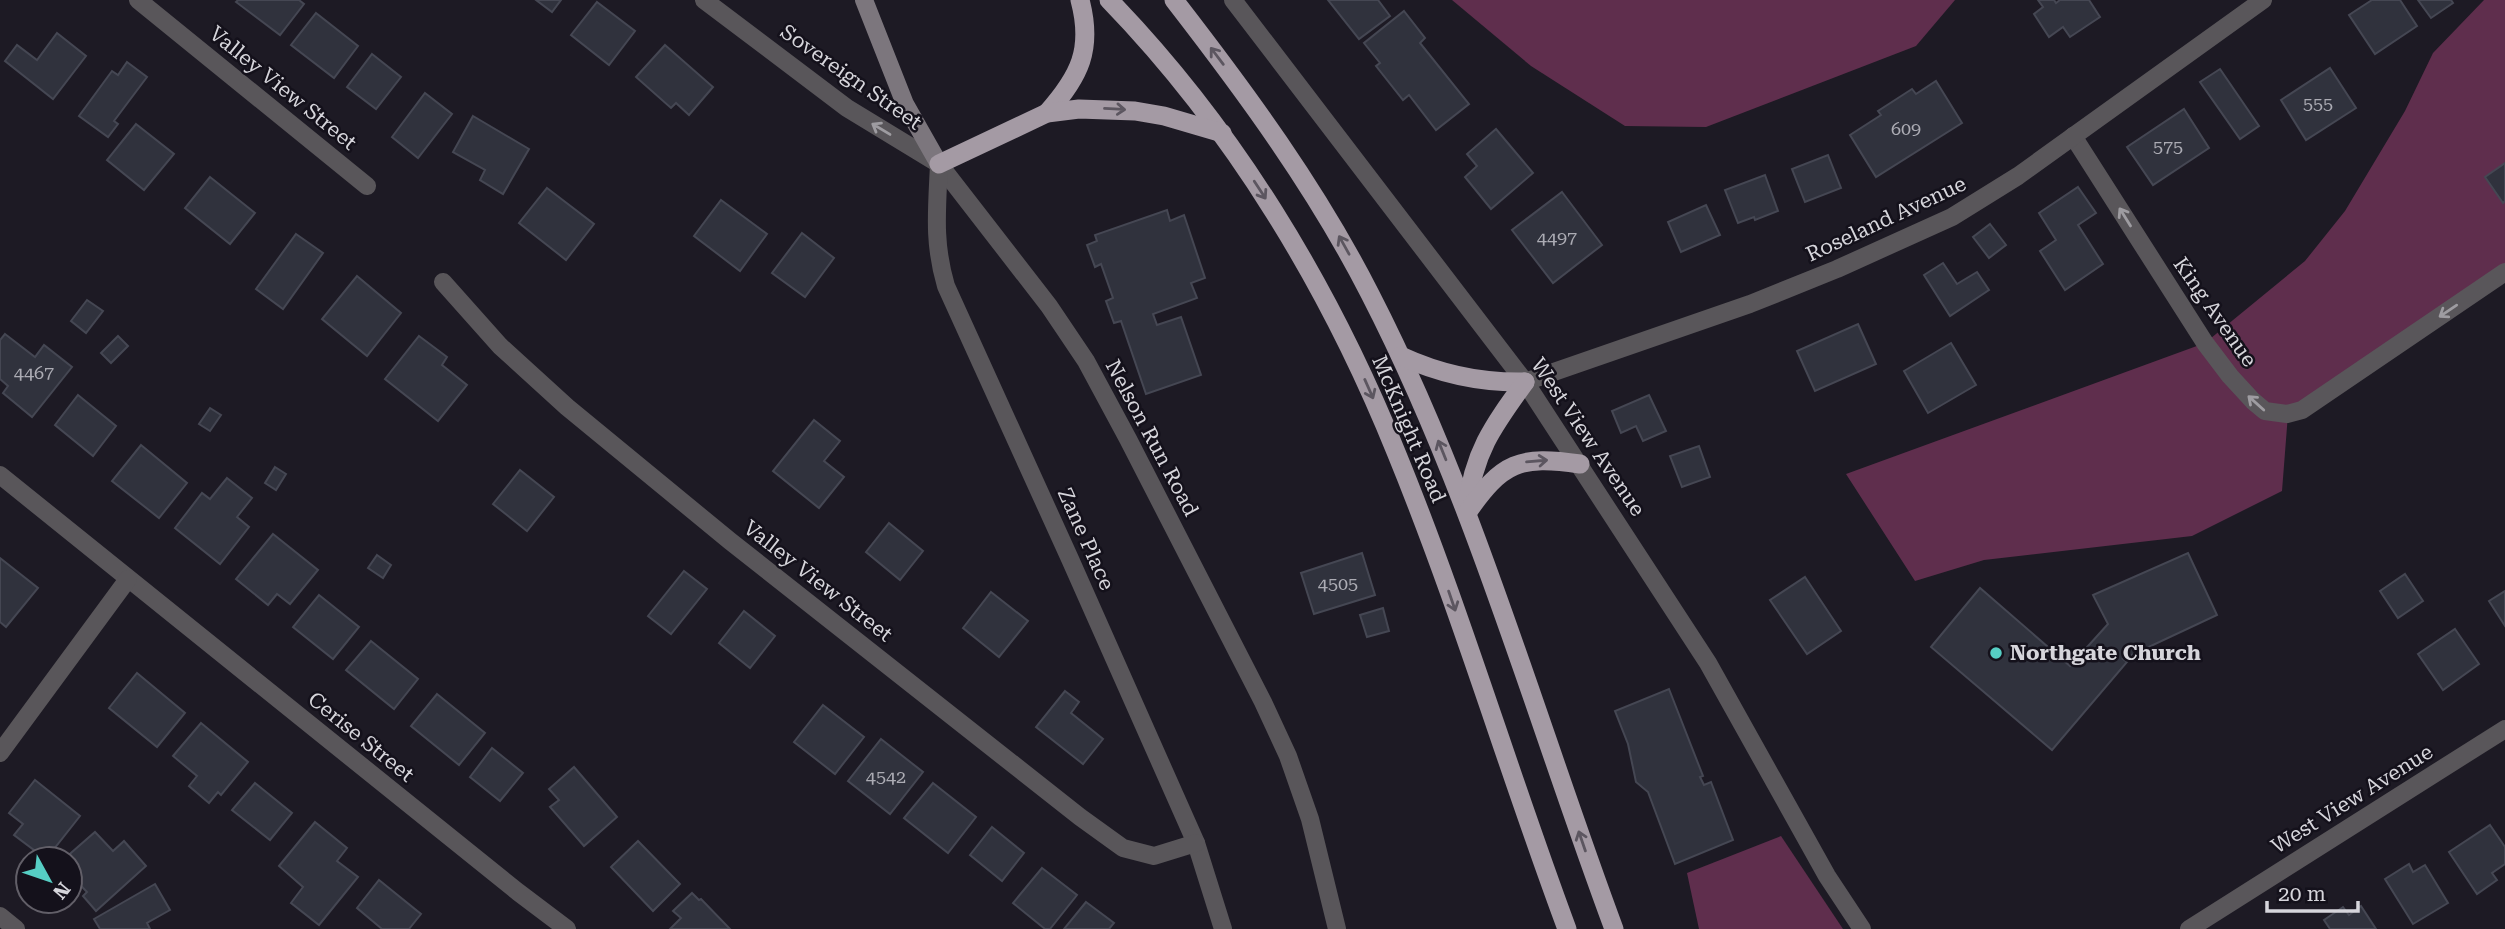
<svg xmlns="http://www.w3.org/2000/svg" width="2505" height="929" viewBox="0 0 2505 929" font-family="'Roboto Serif',serif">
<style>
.green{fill:#5f2e4d}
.building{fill:#30323d;stroke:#454753;stroke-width:2}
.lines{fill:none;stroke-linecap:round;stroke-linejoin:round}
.minor{stroke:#59565a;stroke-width:18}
.tertiary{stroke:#59565a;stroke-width:18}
.secondary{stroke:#7c767d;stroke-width:18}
.trunk{stroke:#a49aa4;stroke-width:19}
.oneway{stroke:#5c5660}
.oneway2{stroke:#9e9ca1}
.poi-dot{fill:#56cec4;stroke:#14111b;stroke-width:2.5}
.labels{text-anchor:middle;stroke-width:5;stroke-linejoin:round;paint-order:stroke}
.number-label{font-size:18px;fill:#acacb4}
.street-label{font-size:21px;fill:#d6d5db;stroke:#14111b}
.poi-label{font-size:21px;font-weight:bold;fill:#d6d5db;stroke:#14111b;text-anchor:start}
</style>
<rect width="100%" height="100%" fill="#1d1a24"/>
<g class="green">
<path d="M1452,0H1955L1916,46L1706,127L1625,126L1531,66Z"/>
<path d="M2484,0H2505V272L2288,414L2282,491L2192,536L1984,560L1915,581L1846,474L2205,343L2305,261L2345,211L2405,111L2433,53Z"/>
<path d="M1781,836L1843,929H1699L1687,873Z"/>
</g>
<g class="building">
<path d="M238,0H299L304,4L280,35L236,2Z"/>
<path d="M536,0H561L552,12Z"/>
<path d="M1328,0H1378L1390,16L1359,39Z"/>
<path d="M2038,0H2054L2056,3L2060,0H2089L2100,17L2070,37L2063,27L2049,37L2034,14L2043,7Z"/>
<path d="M2372,0H2400L2417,26L2375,54L2349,15Z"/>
<path d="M2418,0H2451L2453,3L2431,18Z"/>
<path d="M597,2L635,31L609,65L571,35Z"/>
<path d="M1404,11L1425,38L1420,43L1469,104L1436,130L1409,95L1403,100L1376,66L1380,63L1364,43Z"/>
<path d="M316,13L358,46L334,78L291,45Z"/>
<path d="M57,33L86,56L53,99L5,61L17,45L37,60Z"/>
<path d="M665,45L713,87L689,115L676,103L671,108L636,77Z"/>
<path d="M372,54L401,77L376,109L347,87Z"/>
<path d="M127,62L147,77L114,121L118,124L108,137L79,116L112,71L118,75Z"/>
<path d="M2330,68L2356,108L2306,140L2281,100Z"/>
<path d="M2220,69L2259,126L2240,139L2200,82Z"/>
<path d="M1936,81L1962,123L1876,177L1850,135L1881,115L1878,111L1912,89L1916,94Z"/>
<path d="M425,93L452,114L418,158L392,137Z"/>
<path d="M2184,109L2209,148L2153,185L2127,147Z"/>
<path d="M473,116L529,149L503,194L480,180L485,170L453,152Z"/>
<path d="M136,124L174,154L144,190L107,160Z"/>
<path d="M1496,129L1533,173L1491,209L1465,177L1477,166L1467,154Z"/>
<path d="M1828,155L1841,188L1805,202L1792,169Z"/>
<path d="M2505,163V201L2503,203L2485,177Z"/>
<path d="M1765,175L1778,211L1755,220L1754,217L1738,223L1725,190Z"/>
<path d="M210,177L255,213L230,244L185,208Z"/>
<path d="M2078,187L2096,213L2078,225L2103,264L2065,290L2040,251L2056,240L2039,213Z"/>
<path d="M547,188L594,224L566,260L519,223Z"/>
<path d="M1562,192L1602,245L1553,283L1512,230Z"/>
<path d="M721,200L767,234L740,271L694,236Z"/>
<path d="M1706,205L1720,235L1681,252L1668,222Z"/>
<path d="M1167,210L1170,221L1184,215L1205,278L1191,283L1197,298L1153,314L1157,325L1181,317L1201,375L1146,394L1121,321L1114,323L1106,301L1113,298L1101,264L1095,267L1087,245L1097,241L1095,235Z"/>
<path d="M1990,224L2006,245L1989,258L1973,237Z"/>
<path d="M802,233L834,258L805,297L772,273Z"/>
<path d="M296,234L323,253L283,309L256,289Z"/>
<path d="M1943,263L1957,284L1977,272L1989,290L1950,316L1924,275Z"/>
<path d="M357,276L401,313L367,356L322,319Z"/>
<path d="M87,300L103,311L86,333L71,321Z"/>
<path d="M1858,324L1876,364L1815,391L1797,351Z"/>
<path d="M5,334L35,357L44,345L72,367L32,417L3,393L8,386L0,379V340Z"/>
<path d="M118,336L128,346L111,363L101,353Z"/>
<path d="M419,336L447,357L442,365L467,385L438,421L385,379Z"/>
<path d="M1951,343L1976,385L1928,413L1904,371Z"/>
<path d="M78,395L116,426L93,456L55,425Z"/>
<path d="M1649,395L1666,431L1643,441L1636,426L1621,433L1612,411Z"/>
<path d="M210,408L221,415L210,431L199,424Z"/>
<path d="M814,420L840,441L824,461L844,477L819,508L773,471Z"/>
<path d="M141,445L187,483L159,518L112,481Z"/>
<path d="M1699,446L1710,477L1682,487L1670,456Z"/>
<path d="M275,467L286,474L276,490L265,483Z"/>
<path d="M520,470L554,497L527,531L493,504Z"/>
<path d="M227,478L252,498L237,517L249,527L220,564L175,528L202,493L210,499Z"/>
<path d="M889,523L923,551L900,580L866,552Z"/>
<path d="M273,534L318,570L290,604L277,594L268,605L236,579Z"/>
<path d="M1362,553L1375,595L1314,614L1301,573Z"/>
<path d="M2188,553L2217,615L2123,659L2127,662L2052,750L1931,647L1980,588L2070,666L2108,624L2093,595Z"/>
<path d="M377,555L391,565L383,578L368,568Z"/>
<path d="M0,558L38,588L6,627L0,622Z"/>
<path d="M684,571L707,589L671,634L648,616Z"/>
<path d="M2405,574L2423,601L2398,618L2380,591Z"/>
<path d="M1805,577L1841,631L1807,654L1770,600Z"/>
<path d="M2505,591V626L2489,601Z"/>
<path d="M991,592L1028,621L999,657L963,628Z"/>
<path d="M319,595L359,627L333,659L293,627Z"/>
<path d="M1383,608L1389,631L1367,637L1360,615Z"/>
<path d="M744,611L775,636L750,668L719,643Z"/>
<path d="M2455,629L2479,664L2443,690L2418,654Z"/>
<path d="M371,641L418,679L394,709L346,670Z"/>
<path d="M137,673L185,713L157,747L109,708Z"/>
<path d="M1669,689L1703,776L1700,777L1704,785L1711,782L1733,840L1675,864L1648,792L1636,782L1628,744L1615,711Z"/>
<path d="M1065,691L1079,702L1071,713L1103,739L1083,764L1036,727Z"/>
<path d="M437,694L485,733L459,765L411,726Z"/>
<path d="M823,705L864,737L835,774L794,742Z"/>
<path d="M201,723L248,762L221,795L218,792L209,803L189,786L197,776L173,756Z"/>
<path d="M881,739L923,772L890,814L848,781Z"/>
<path d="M492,748L523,773L500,801L470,777Z"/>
<path d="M574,767L617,817L584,846L550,807L559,800L549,789Z"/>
<path d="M35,780L80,816L46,859L14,835L23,824L9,813Z"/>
<path d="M255,783L292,813L270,840L232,810Z"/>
<path d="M933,783L976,817L948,853L904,818Z"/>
<path d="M315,822L347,848L337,861L358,877L319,925L291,903L303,887L279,866Z"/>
<path d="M2490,825L2505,847V864L2492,873L2497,880L2477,894L2449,852Z"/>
<path d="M992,827L1024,853L1002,881L970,855Z"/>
<path d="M95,832L113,851L124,841L146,866L96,911L83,896L87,892L70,874V859H64Z"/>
<path d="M638,841L680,884L653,911L611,867Z"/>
<path d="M2409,864L2413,872L2425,865L2448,903L2413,924L2385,879Z"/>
<path d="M1042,868L1077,895L1050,929H1045L1013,903Z"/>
<path d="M379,880L421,914L409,929H382L357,908Z"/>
<path d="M155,884L170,910L147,923L150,929H100L94,919Z"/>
<path d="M692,893L699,900L701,899L730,929H670L681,918L673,911Z"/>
<path d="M1086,902L1114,923L1109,929H1064Z"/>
<path d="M2361,906L2376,929H2330L2324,920L2343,907L2349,915Z"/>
</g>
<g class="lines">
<g class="minor">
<path d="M138,0L367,186"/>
<path d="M704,0L847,108L939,164L1049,306L1086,361L1128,439L1263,702L1288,756L1310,819L1337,929"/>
<path d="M2073,136L2205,343L2230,376L2253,401L2265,411L2287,414L2302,410L2505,272"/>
<path d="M939,164C937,210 933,242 946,286L1070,559L1196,843L1223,929"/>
<path d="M443,282L500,346L567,407L730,541L1080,817L1123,848L1154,856L1196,843"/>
<path d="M1525,382L1750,304L1837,269L1952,217L2018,176L2263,0"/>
<path d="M0,475L518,892L567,929"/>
<path d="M0,753L128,579"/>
<path d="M0,916L16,929"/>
</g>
<g class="tertiary">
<path d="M1233,0L1525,382L1708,663L1827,876L1862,929"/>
<path d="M2189,929L2505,729"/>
</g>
<path class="secondary" d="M864,0L905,104L939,164"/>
<g class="trunk">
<path d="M1109,0C1234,129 1329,286 1396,452C1460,608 1508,771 1567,929"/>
<path d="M1174,0C1246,93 1316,188 1370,294C1474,496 1535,717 1614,929"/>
<path d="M1047,113C1080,76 1093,49 1080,0"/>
<path d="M939,164L1047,113L1079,109L1135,111L1164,116L1222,133"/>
<path d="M1401,356C1442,375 1481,383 1525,382"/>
<path d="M1467,509C1473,453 1493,426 1525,382"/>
<path d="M1467,513C1502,462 1520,455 1580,464"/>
</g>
</g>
<defs><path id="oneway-shaft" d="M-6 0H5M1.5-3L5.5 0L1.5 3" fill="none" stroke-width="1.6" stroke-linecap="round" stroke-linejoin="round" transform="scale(1.75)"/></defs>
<g class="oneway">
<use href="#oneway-shaft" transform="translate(1217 56) rotate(-127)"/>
<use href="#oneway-shaft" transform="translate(1115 109) rotate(3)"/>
<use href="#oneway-shaft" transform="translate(1260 190) rotate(57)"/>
<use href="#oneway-shaft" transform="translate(1344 245) rotate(-119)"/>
<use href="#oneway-shaft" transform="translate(1369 389) rotate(66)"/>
<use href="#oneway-shaft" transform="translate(1442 450) rotate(-112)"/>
<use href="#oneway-shaft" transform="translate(1537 461) rotate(-5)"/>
<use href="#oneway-shaft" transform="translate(1452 601) rotate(71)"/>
<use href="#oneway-shaft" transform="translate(1582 841) rotate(-109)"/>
</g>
<g class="oneway2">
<use href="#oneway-shaft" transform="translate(881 129) rotate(-149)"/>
<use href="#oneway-shaft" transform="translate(2125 217) rotate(-122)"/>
<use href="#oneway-shaft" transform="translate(2448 311) rotate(146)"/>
<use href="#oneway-shaft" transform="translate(2256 403) rotate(-138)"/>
</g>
<circle class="poi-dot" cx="1996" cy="653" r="7"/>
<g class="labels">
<g class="number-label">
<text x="2318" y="110">555</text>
<text x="1906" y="135">609</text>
<text x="2168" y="153">575</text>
<text x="1557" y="244">4497</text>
<text x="34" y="379">4467</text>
<text x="1338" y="590">4505</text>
<text x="886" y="783">4542</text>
</g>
<g class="street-label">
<text transform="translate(851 77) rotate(35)" y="7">Sovereign Street</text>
<text transform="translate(283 88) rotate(39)" y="7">Valley View Street</text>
<text transform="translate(1886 219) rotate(-25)" y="7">Roseland Avenue</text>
<text transform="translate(2215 312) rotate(55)" y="7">King Avenue</text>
<text transform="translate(1409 429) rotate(67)" y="7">McKnight Road</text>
<text transform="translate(1588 437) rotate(56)" y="7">West View Avenue</text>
<text transform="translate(1152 438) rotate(62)" y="7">Nelson Run Road</text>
<text transform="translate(1086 539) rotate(66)" y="7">Zane Place</text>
<text transform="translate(818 581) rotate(38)" y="7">Valley View Street</text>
<text transform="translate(361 737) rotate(39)" y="7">Cerise Street</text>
<text transform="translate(2352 799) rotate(-32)" y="7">West View Avenue</text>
</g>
<g class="poi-label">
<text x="2010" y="660">Northgate Church</text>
</g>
</g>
<g transform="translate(49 880) rotate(130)"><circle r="33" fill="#14111b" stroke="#625f68" stroke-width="2"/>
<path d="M0-5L12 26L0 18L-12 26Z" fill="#56cec4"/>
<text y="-10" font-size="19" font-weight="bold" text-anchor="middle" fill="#d6d5db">N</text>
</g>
<path d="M2267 901v10h91v-10" fill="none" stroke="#d6d5db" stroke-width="3.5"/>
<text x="2278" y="901" font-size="21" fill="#d6d5db" stroke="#14111b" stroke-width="5" paint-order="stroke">20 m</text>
</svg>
